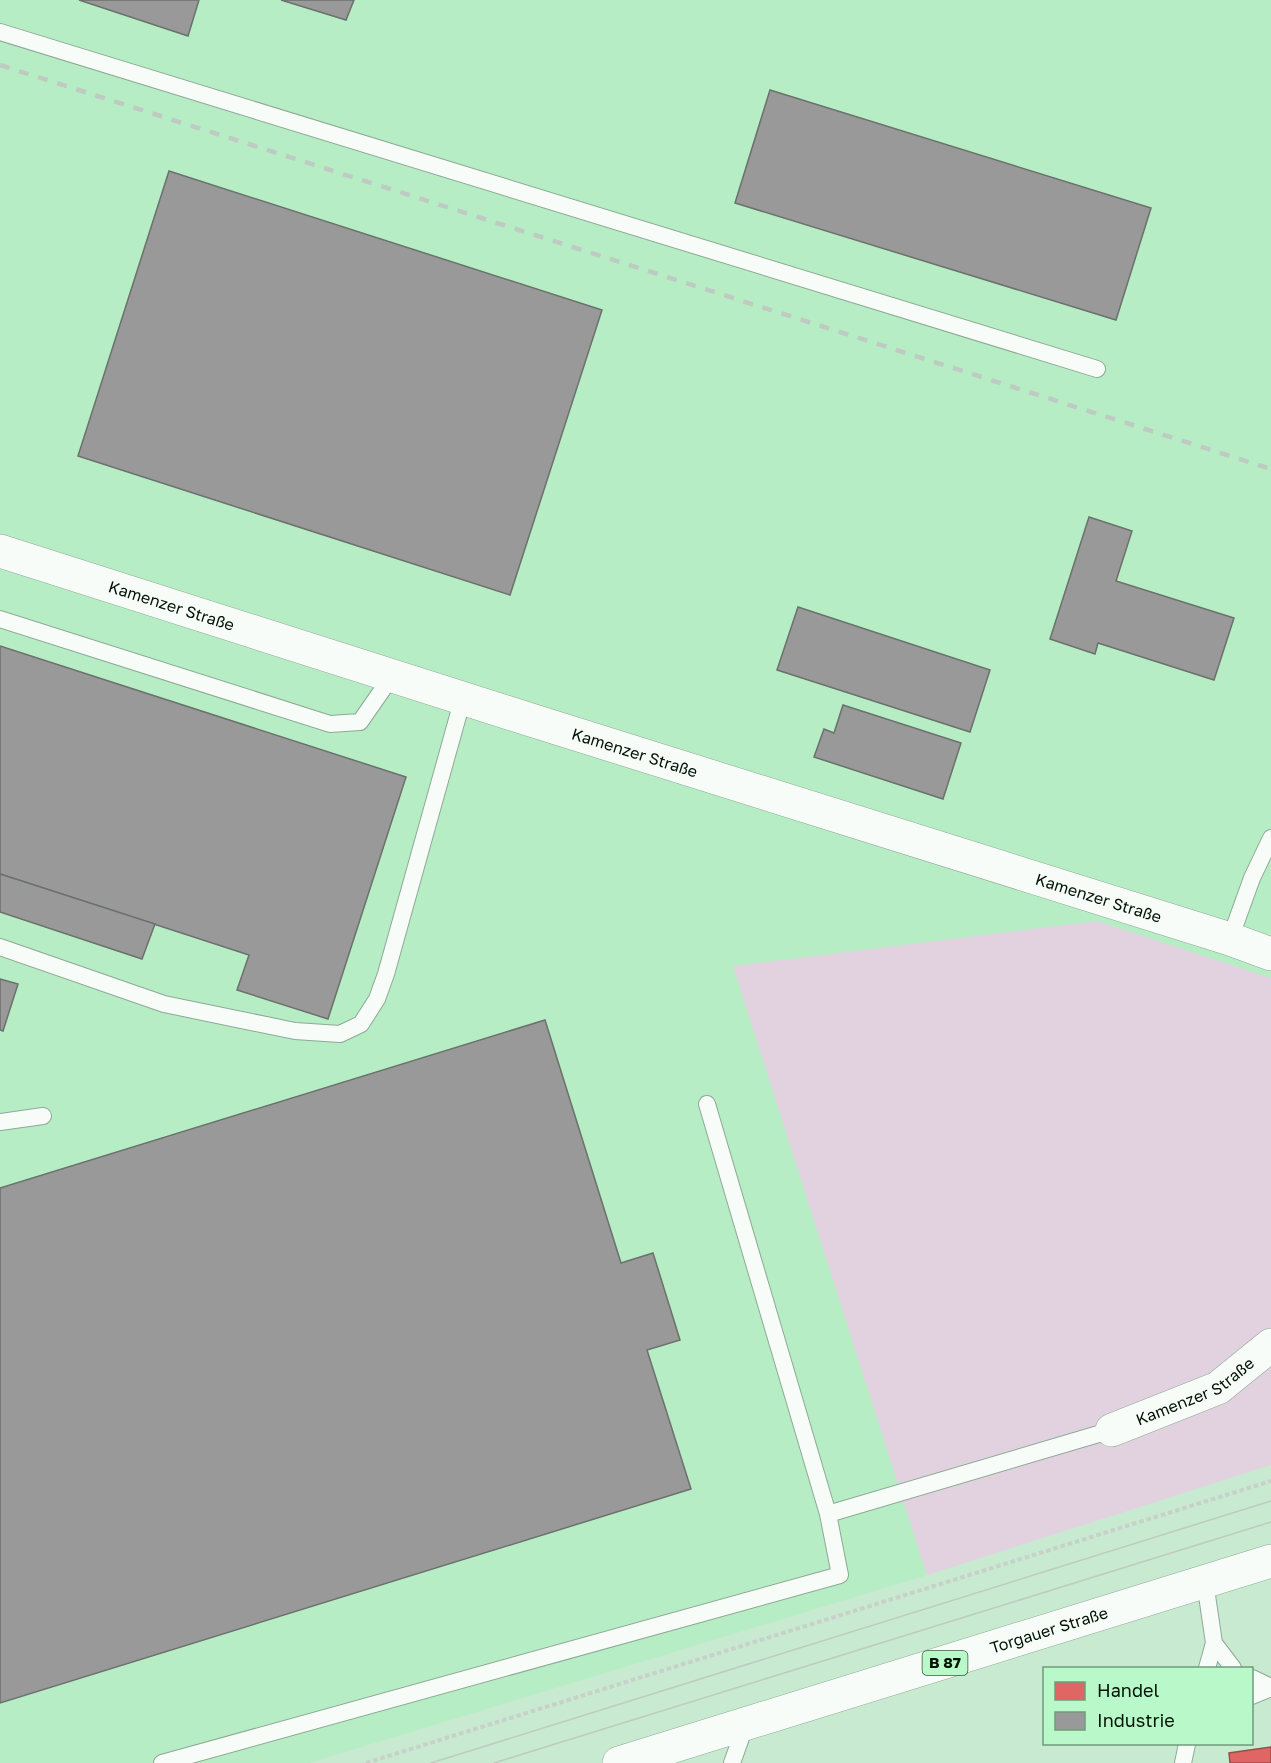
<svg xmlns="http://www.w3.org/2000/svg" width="1271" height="1763" viewBox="0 0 1271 1763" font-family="'Golos Text',sans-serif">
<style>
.built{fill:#b6edc4}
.green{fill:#e2d2e0}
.shops{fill:#e06666;stroke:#9d4d49;stroke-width:1.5}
.industry{fill:#999;stroke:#6b716c;stroke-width:1.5}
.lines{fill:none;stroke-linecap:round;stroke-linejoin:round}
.lane-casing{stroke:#8ea995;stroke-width:18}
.street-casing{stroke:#8ea995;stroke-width:34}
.primary-casing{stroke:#8ea995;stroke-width:34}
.path{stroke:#c7d0c9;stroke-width:4;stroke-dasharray:4.5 3;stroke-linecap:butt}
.lane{stroke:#f7fcf8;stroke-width:16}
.street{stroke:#f7fcf8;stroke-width:33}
.primary{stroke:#f7fcf8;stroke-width:33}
.tram{stroke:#bfcac2;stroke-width:1.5}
.rail{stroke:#bfcac2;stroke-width:4.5;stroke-dasharray:10 10;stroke-linecap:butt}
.labels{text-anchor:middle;stroke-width:6;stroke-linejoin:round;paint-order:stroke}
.shield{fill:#b9f8c9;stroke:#38583f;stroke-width:1.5}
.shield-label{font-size:15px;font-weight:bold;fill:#001304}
.street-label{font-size:16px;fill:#001304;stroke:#b9f8c9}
</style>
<rect width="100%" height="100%" fill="#c7ead0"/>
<path class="built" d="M0,0H1271V978L1097,921L734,966L927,1575L309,1763H0Z"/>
<path class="green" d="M1097,921L1271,978V1465L927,1575L733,966Z"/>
<path class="shops" d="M1271,1747V1763H1230L1229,1753Z"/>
<g class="industry">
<path d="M79,0H199L188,36Z"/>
<path d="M281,0H354L346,20Z"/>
<path d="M770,90L1151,208L1116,320L735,203Z"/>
<path d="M169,171L602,310L510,595L78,456Z"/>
<path d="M1089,517L1132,531L1116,581L1234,618L1214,680L1098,643L1095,654L1050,639Z"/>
<path d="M798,607L990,670L970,732L777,670Z"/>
<path d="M0,646L406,777L328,1019L237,990L249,955L0,874Z"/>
<path d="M843,705L961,743L943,799L814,757L824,729L834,733Z"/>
<path d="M0,874L155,924L142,959L0,912Z"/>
<path d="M0,979L18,984L3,1031L0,1030Z"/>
<path d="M545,1020L621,1263L653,1253L680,1340L647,1350L691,1489L0,1703V1188Z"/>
</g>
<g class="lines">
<g class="lane-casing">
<g id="lane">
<path d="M0,32L1097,369"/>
<path d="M0,619L330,724L360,722L392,676"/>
<path d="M1230,939L1252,878L1271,838"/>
<path d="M0,947L164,1004L295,1031L340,1034L361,1024L377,999L386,974L463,698"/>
<path d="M0,1122L43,1116"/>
<path d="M828,1514L1112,1430"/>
<path d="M1205,1582L1214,1643L1207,1668"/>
<path d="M1214,1643L1233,1668"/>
<path d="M1252,1678L1271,1687"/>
<path d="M1252,1696L1271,1688"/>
<path d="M162,1763L840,1575L828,1514L707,1104"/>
<path d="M732,1763L746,1724"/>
<path d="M1183,1763L1187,1744"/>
</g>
</g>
<g class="street-casing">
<g id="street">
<path id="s1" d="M0,551L531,720L1230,939L1271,954"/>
<path id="s2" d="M1112,1430L1218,1388L1271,1345"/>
</g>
</g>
<g class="primary-casing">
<g id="primary">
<path id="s3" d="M619,1763L1271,1561"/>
</g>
</g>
<path class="path" d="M366,1763L1271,1481"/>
<use href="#lane" class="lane"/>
<use href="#street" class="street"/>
<use href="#primary" class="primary"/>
<g class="tram">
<path d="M431,1763L1271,1501"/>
<path d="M494,1763L1271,1522"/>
</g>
<path class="rail" d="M0,65L1271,469"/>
</g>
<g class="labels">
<rect class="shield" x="922.5" y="1651" width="45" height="24" rx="4.5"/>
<g class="shield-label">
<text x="945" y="1668">B 87</text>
</g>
<g class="street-label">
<text dy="6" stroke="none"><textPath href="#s1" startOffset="180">Kamenzer Straße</textPath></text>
<text dy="6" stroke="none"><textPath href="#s1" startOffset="666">Kamenzer Straße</textPath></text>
<text dy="6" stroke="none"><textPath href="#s1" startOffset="1152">Kamenzer Straße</textPath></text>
<text dy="6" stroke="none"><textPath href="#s2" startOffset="92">Kamenzer Straße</textPath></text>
<text dy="6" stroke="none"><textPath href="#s3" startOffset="450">Torgauer Straße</textPath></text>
</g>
</g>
<rect x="1043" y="1667" width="210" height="78" fill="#b9f8c9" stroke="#6f9c7a" stroke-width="1.5"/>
<rect x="1055" y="1682" width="30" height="18" fill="#e06666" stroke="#6f9c7a" stroke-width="1.5"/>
<text x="1097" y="1697" font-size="18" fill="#001304">Handel</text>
<rect x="1055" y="1712" width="30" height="18" fill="#999999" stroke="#6f9c7a" stroke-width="1.5"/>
<text x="1097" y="1727" font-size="18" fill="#001304">Industrie</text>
</svg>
